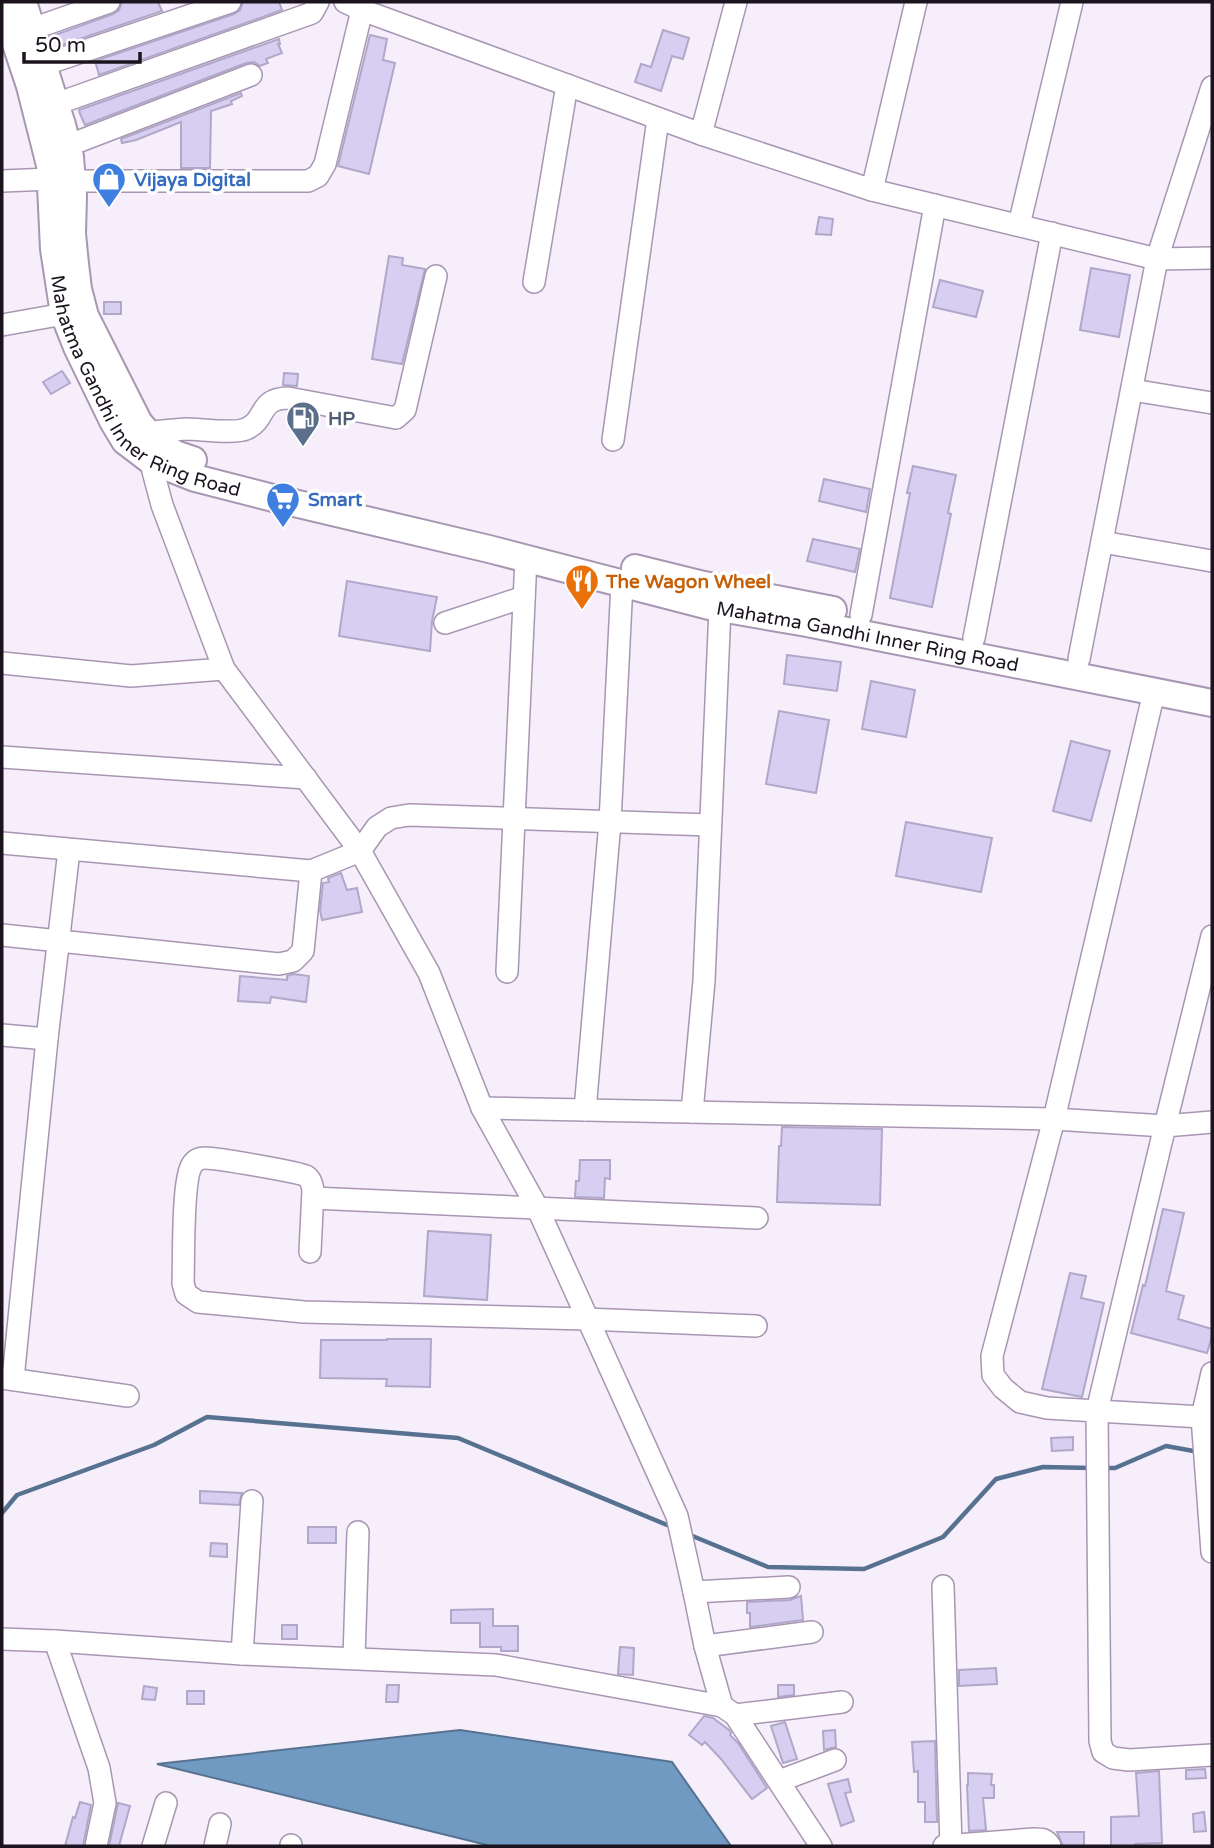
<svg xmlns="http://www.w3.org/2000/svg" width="1214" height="1848" viewBox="0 0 1214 1848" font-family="'Varela Round',sans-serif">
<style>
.water{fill:#719ac2;stroke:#577291;stroke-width:2}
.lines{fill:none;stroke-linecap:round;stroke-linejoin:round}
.stream{stroke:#577291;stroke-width:4.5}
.building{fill:#d7cff1;stroke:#b0a8c9;stroke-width:2}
.minor-casing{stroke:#a896b3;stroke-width:24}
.major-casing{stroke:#a896b3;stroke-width:30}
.minor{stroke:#fff;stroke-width:21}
.major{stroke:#fff;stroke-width:26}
.labels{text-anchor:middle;stroke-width:7;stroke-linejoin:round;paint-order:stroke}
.shop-label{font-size:19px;font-weight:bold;fill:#366cbe;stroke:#fff;text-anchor:start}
.street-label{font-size:19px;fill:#1b141f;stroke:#fff}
.service-label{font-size:19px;font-weight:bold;fill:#4e5e75;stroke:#fff;text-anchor:start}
.food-label{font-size:19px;font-weight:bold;fill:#c56008;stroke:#fff;text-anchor:start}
</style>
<rect width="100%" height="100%" fill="#f6eefb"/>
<path class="water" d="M460,1730L672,1762L731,1846H491L157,1764Z"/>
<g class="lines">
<g class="stream">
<path d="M1104,1468H1115L1166,1446L1199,1452"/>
<path d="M2,1513L17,1495L154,1445L207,1417L458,1438L672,1527"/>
<path d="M690,1535L768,1567L864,1569L943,1537L996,1479L1043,1467L1092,1468"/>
</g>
</g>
<g class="building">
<path d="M122,2H158L162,11L59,46L55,35L113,14L119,10Z"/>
<path d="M243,2H279L282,10L99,75L95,61L234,14L240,10Z"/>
<path d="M663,30L689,38L683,59L672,56L661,91L635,82L641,64L651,67Z"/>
<path d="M370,35L387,39L383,60L395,63L369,174L338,166Z"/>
<path d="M279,39L280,44H278L282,53L266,59L268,63L260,66L254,62L246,63L85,125L80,114L79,110Z"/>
<path d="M241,93L242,96L231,101L232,104L211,111L210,168H181V122L136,140L122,143L121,139Z"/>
<path d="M819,217L833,219L831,235L816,234Z"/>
<path d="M389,256L403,258L402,265L425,269L402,364L372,359Z"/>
<path d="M1091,268L1130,275L1119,337L1080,330Z"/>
<path d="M940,280L983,291L976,317L933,307Z"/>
<rect x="104" y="302" width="17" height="12"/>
<path d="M62,371L70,383L51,394L43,382Z"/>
<path d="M284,373L298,374L297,386L283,385Z"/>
<path d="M913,466L956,475L948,513L951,514L932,607L890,598L910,493H907Z"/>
<path d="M824,479L870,489L866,512L819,501Z"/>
<path d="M813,539L860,549L855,572L807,561Z"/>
<path d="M347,581L437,597L432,621L430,651L339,636Z"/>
<path d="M787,655L841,662L837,691L784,684Z"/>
<path d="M871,681L915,690L906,737L862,729Z"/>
<path d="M779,711L829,720L816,793L766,784Z"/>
<path d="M1071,741L1110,751L1091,821L1053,811Z"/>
<path d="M906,822L992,838L981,892L896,876Z"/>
<path d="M341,873L347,890L357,888L362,912L322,920L320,910L323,883L329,882L328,878Z"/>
<path d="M293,974L309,976L306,1002L271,997L270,1003L238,1001L240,976L287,980V976Z"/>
<path d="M782,1127L882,1129L880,1205L777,1202L779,1146H781Z"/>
<path d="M580,1160H610V1179L605,1178L604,1198L575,1197L576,1181H579Z"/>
<path d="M1163,1209L1184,1213L1166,1291L1184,1296L1178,1319L1212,1329V1336L1207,1353L1131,1333L1143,1285L1145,1286Z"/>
<path d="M428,1231L491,1235L487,1300L424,1296Z"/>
<path d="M1070,1273L1086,1276L1081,1298L1104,1303L1082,1397L1042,1389Z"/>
<path d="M387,1339H431L430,1387L386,1386L387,1379L320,1378L321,1340H387Z"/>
<path d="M1073,1437V1450L1052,1451L1051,1438Z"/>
<path d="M200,1491L242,1493L239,1505L200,1503Z"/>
<rect x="308" y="1527" width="28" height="16"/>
<path d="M211,1543L227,1544V1557L210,1556Z"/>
<path d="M801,1596L803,1620L750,1627V1613H747V1602L790,1600Z"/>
<path d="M493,1609V1626H518V1651H501V1647H480V1623H451V1610Z"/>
<rect x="282" y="1625" width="15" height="14"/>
<path d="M620,1647L634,1648L633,1675L618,1674Z"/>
<path d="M996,1668L997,1684L959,1686V1670Z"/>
<path d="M387,1685H399L398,1702H386Z"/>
<path d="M778,1685H794V1695L778,1697Z"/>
<path d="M144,1686L157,1688L155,1700L142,1699Z"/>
<rect x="187" y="1691" width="17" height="13"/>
<path d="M704,1716L713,1718L729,1730L731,1733L730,1735L738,1743L767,1788L752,1799L721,1759L705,1742L702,1745L689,1735Z"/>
<path d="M785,1722L797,1759L783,1763L771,1726Z"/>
<path d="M835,1730L836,1747L824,1750L823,1731Z"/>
<path d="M935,1741L937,1822H925V1802H918V1771L914,1772L912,1742Z"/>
<path d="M1205,1769L1206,1778L1186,1779V1770Z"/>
<path d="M1159,1771L1162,1843L1135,1844V1846H1111V1817L1139,1816L1136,1773Z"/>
<path d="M968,1773L992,1774L991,1785H994V1798H983L986,1830L969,1831L967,1785H968Z"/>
<path d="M848,1779L851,1792L845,1793L854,1821L841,1826L828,1784Z"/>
<path d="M80,1802L91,1805L83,1846H65L73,1817L75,1818Z"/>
<path d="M118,1803L130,1806L119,1846H109Z"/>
<path d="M1204,1812L1206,1831L1194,1832L1193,1814Z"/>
<path d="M1057,1832H1084V1846H1063Z"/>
</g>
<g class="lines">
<g class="minor-casing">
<g id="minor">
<path d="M345,2L362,10L701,134L872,190L1157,259L1212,258"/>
<path d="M32,29L109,2"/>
<path d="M43,65L230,2"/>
<path d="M56,104L312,13L318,2"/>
<path d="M701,134L736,2"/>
<path d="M67,146L251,75"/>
<path d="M2,181L51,179"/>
<path d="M72,181H308L318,176L325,164L362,10"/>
<path d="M872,190L916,2"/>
<path d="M1019,225L1072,2"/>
<path d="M534,282L567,85"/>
<path d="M2,325L64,314"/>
<path d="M1132,390L1212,403"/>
<path d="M147,433C160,431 173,430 186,429C200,429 234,434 246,429C268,419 257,399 288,398L396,418L405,410L436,276"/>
<path d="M613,440L658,119"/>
<path d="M152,448L150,460L162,505L224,669L360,851L429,973L482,1108L537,1207L677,1516L694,1592L705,1646L722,1706L735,1715L821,1846"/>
<path d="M1102,542L1212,561"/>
<path d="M861,615L935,205"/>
<path d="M445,623L524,597"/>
<path d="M974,638L1052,233"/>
<path d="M1079,659L1157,259L1212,87"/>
<path d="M2,663L131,676L224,669"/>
<path d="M1154,692L1054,1119L992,1356L993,1375L1003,1388L1020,1402L1047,1408L1097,1411L1100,1741L1103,1752L1113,1758L1129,1760L1212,1755"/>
<path d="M2,757L306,778"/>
<path d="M2,843L311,871L360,851L377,827L391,818L409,815L710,825"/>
<path d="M2,935L279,964L293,961L303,951L311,871"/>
<path d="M507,972L526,558"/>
<path d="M2,1035L47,1039"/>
<path d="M482,1108L1054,1119L1165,1126L1212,936"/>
<path d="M585,1110L610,822L622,583"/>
<path d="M692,1112L704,981L720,608"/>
<path d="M313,1198L757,1218"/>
<path d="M310,1252L313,1190C312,1185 311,1179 306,1176C299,1172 216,1158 205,1158C199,1158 195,1160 192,1165C182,1180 184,1260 183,1283L186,1294L198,1302L304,1312L586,1319L756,1326"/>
<path d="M1212,1373L1202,1417L1212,1552"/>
<path d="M2,1378L128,1396"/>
<path d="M13,1379L47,1039L69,850"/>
<path d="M1202,1417L1097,1411L1165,1126L1212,1122"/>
<path d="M943,1586L951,1846"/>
<path d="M694,1592L789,1587"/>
<path d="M2,1639L55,1641L242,1654L496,1665L722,1706"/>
<path d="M55,1641L99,1768L105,1803L96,1846"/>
<path d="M705,1646L812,1632"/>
<path d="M242,1654L252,1501"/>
<path d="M354,1658L358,1532"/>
<path d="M735,1715L842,1702"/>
<path d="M779,1781L835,1760"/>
<path d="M153,1846L166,1803"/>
<path d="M215,1846L220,1824"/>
<path d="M291,1846V1845"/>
<path d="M944,1846L1034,1839C1042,1839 1046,1839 1050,1846"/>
</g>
</g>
<g class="major-casing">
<g id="major">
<path id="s1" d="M2,2L30,86L50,165L54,249L64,314L77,347L113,421L125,441L150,460L195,478L277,499L489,549L709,606L807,623L1212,703"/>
<path d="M23,2L62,125L70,157L73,195L72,234L75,264L78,289L85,316L139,423L153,439L175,454L193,460"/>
<path d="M635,568L704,585L833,610"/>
</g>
</g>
<use href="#minor" class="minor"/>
<use href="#major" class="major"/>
</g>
<defs>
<g id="shop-pin" transform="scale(1.75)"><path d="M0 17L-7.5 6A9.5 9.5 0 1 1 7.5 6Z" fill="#3f7fe0" stroke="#fff"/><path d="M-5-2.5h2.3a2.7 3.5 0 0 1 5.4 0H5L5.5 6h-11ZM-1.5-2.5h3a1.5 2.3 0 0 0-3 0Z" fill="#fff"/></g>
<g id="fuel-pin" transform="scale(1.75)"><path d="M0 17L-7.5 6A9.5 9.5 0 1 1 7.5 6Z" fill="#5c6f8a" stroke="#fff"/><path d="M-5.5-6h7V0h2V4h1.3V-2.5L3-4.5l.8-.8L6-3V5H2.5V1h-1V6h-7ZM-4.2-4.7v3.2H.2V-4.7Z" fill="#fff"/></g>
<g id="supermarket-pin" transform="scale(1.75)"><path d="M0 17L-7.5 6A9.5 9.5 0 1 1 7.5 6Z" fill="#3f7fe0" stroke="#fff"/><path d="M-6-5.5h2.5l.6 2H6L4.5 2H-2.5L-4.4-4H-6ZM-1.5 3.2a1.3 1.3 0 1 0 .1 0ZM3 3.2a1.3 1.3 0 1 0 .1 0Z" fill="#fff"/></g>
<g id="restaurant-pin" transform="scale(1.75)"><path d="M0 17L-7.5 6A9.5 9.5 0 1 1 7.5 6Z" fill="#e8710a" stroke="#fff"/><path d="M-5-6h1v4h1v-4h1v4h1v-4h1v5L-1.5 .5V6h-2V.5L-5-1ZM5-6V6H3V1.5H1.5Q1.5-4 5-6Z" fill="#fff"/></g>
</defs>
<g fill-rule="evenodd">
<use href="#shop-pin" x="109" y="179"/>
<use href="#fuel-pin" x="303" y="418"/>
<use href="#supermarket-pin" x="283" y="499"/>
<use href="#restaurant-pin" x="582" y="581"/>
</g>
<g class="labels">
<g class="shop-label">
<text x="134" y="186">Vijaya Digital</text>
<text x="308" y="506">Smart</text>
</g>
<g class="street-label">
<text dy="7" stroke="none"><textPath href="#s1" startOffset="434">Mahatma Gandhi Inner Ring Road</textPath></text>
<text dy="7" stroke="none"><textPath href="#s1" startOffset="1232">Mahatma Gandhi Inner Ring Road</textPath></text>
</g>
<g class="service-label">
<text x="328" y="425">HP</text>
</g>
<g class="food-label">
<text x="606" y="588">The Wagon Wheel</text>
</g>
</g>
<rect width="1214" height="1848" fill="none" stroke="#1b141f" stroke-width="7"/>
<path d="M24 52v10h116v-10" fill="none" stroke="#1b141f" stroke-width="3.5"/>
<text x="35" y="52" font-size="21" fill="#1b141f" stroke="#ffffff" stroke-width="5" paint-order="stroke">50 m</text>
</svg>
